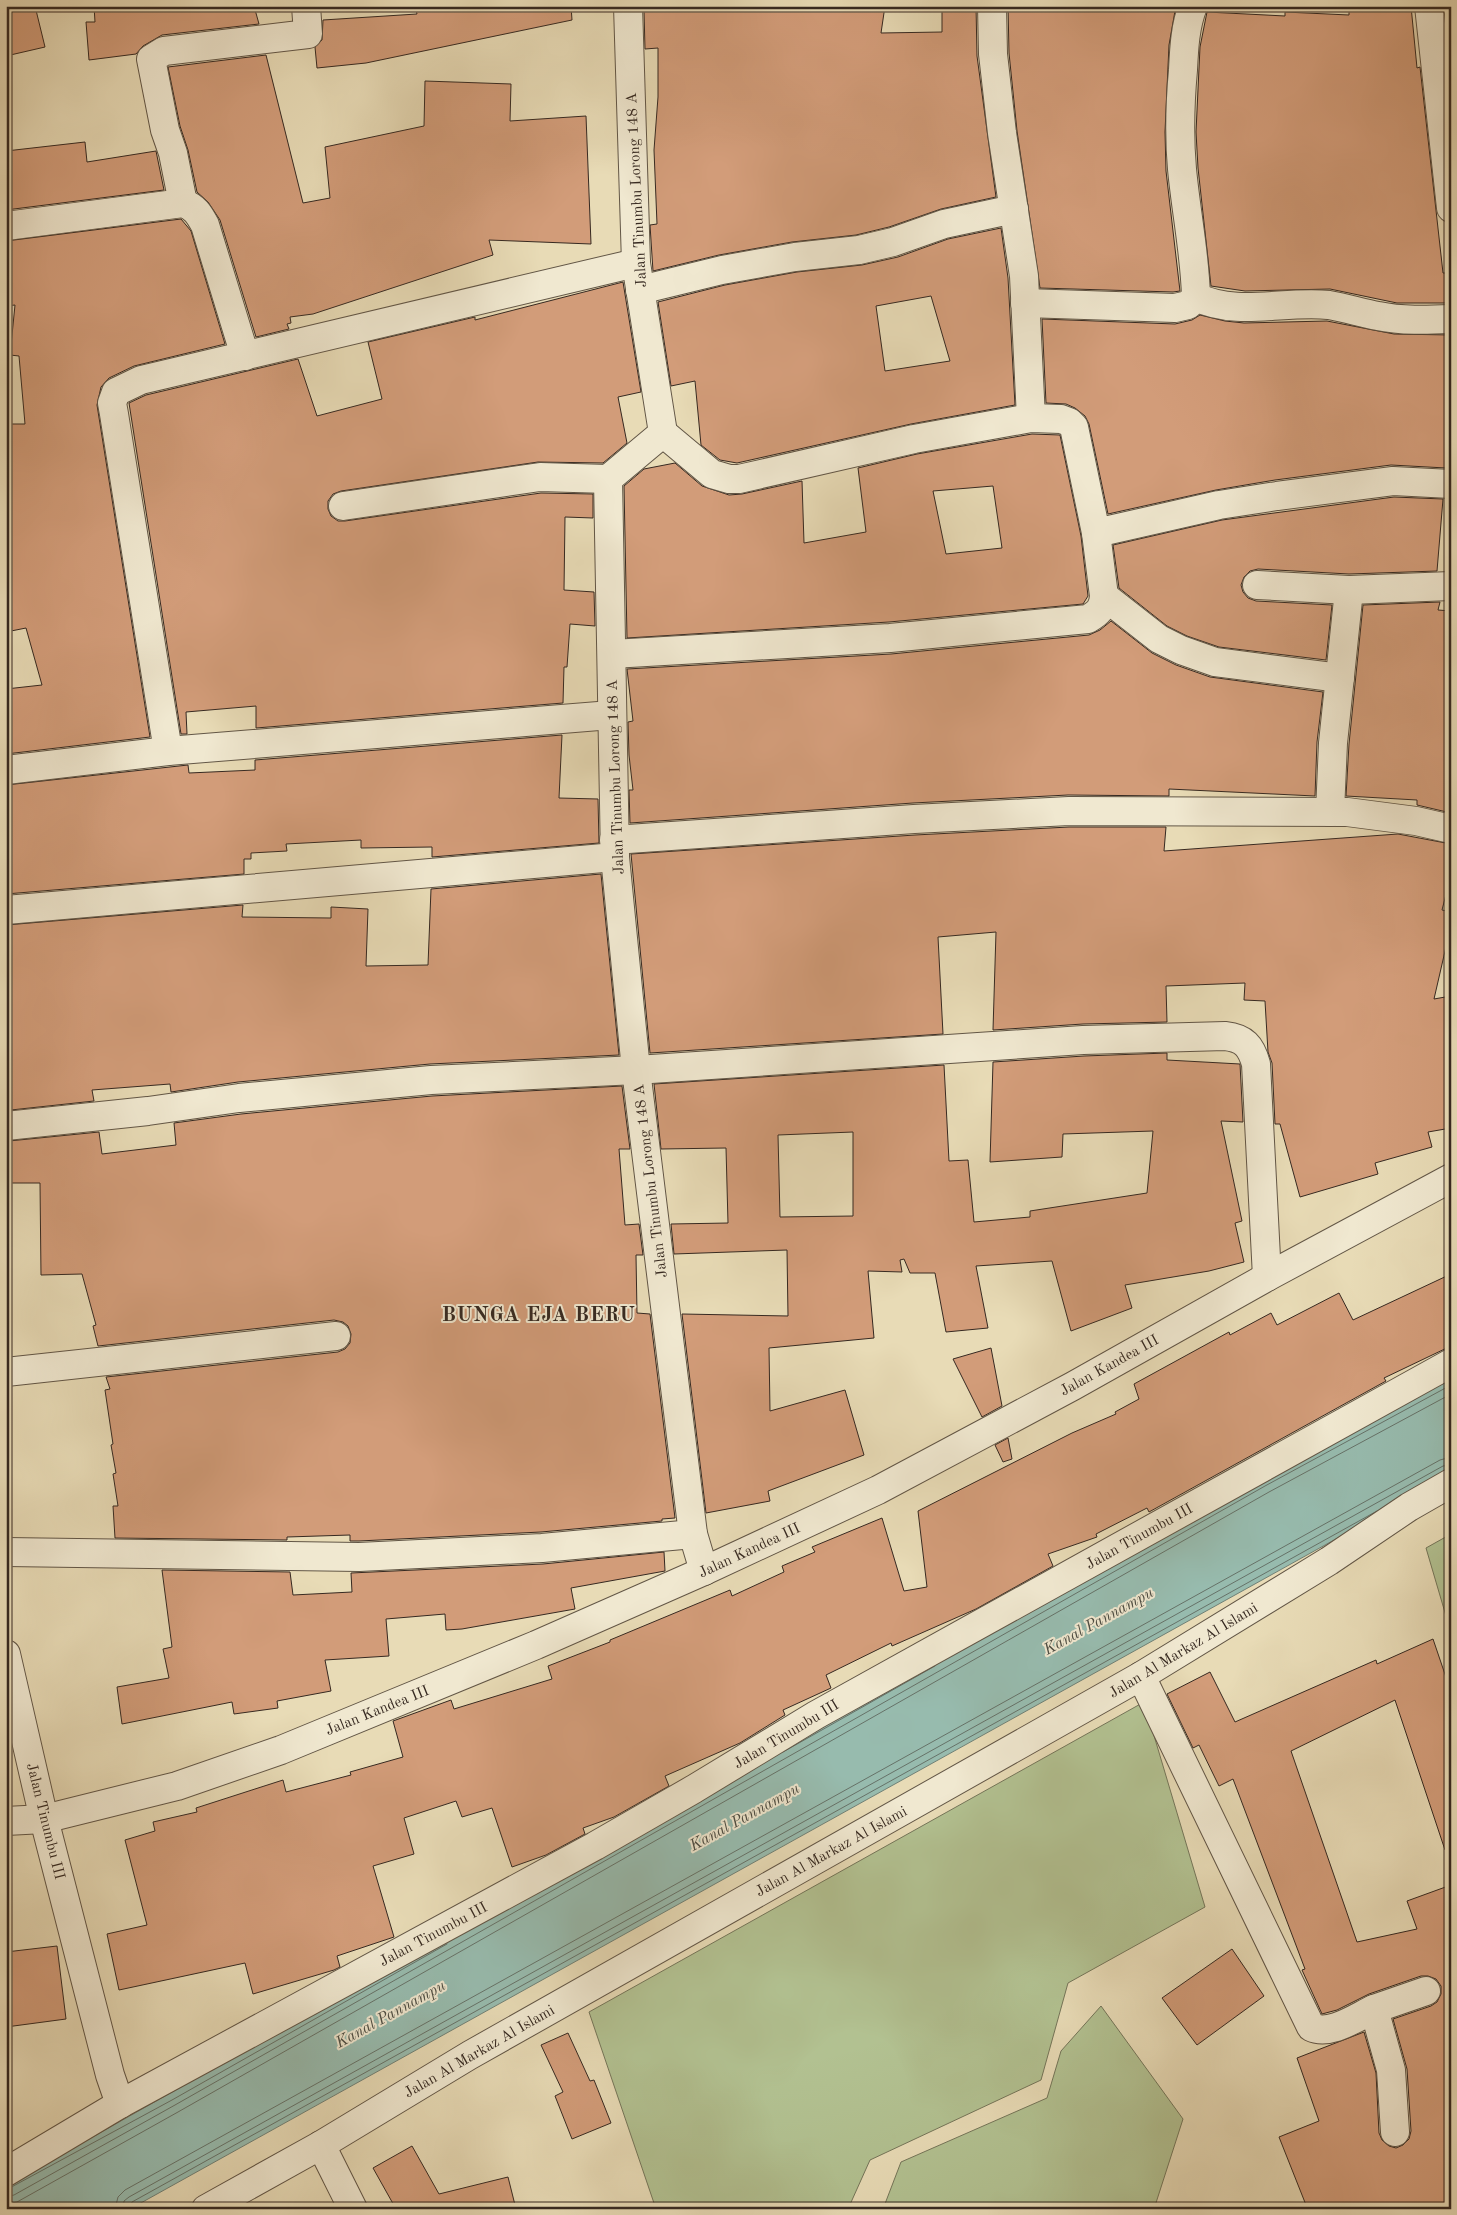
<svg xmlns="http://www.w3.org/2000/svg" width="1457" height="2215" viewBox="0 0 1457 2215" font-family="'Old Standard TT',serif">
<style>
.green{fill:#b2c191;stroke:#747559}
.water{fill:#97bbae;stroke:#708176}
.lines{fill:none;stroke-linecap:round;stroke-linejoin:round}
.shore{stroke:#667268;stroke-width:1}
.building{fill:#d29c79;stroke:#362921;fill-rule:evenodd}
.minor-casing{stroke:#625646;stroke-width:30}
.minor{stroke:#f0e8d0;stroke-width:28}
.labels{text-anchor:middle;stroke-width:4;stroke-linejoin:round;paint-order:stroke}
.street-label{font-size:15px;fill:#362921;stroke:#f0e8d0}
.water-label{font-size:16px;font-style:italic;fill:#4e4e44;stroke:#f0e8d0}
.district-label{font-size:20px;font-weight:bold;letter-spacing:1px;fill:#362921;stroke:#f0e8d0}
</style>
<rect width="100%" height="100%" fill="#e8dbb6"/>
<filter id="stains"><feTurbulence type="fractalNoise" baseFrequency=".004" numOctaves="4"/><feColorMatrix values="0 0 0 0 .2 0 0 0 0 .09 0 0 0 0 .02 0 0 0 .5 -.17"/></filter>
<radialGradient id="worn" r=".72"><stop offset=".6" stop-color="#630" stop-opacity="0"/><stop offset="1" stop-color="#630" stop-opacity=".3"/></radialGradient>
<g class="green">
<path d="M1451,1534V1633L1426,1548Z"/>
<path d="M1144,1702L1205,1907L1068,1983L1041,2080L870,2160L848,2209H656L589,2012Z"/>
<path d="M1101,2006L1183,2119L1154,2209H883L901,2162L1047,2098L1061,2051Z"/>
</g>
<path class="water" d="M1451,1372V1475L130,2209H6V2186L1260,1476Z"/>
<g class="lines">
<g class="shore">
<path d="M783,1752L935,1666"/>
<path d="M6,2190L172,2100L447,1944"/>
<path d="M6,2197L14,2195L175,2105L1265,1486L1451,1385"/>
<path d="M6,2204L17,2202L178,2112L1269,1492L1451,1394"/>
<path d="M115,2209L118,2197L125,2190L1440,1460L1451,1457"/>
<path d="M123,2209L124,2201L129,2197L1443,1466L1451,1465"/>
<path d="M129,2209L132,2202L1377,1511"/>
</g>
</g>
<g class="building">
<path d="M26,6H35L45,47L6,56V11Z"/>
<path d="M94,6H254L259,24L162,35L143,46L136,54L89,60L86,22H95Z"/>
<path d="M415,6H571L572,20L366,63L317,68L315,47L322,40L323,20L417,14Z"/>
<path d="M752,6H885L881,33L942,32V6H976L977,56L996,197L941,209L889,227L856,235L792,242L719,255L653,271L650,225L657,224L654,150L658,97V48L645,49L644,11L752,8Z"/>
<path d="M1008,6H1166V10L1175,11L1169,45L1165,132L1166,171L1180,291L1173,292L1040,288L1017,131L1009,53Z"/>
<path d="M1349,6H1411L1417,68L1420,67L1443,273H1451V303H1397L1330,289L1245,291L1211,286L1198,168L1196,132L1200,47L1207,12L1285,16V12L1349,15Z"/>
<path d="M266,55L303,203L330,198L325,147L424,126L425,81L511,84L510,121L586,116L591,244L489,240L493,255L313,314L290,317L291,323L287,324L289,329L256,337L220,220L208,202L197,192L188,150L180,126L168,67Z"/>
<path d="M85,142L87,162L156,151L164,190L6,210V151Z"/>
<path d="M181,219L191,231L225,344L134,366L109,378L101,387L97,405L150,737L6,754V689L42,685L26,628L6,632V424H25L19,356L10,355L15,305L6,306V241Z"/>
<path d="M1001,228L1008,278L1015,405L911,424L737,463L720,460L701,445L695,381L671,386L658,302L725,285L797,272L862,265L898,257L948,239ZM931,296L950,361L885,371L876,306Z"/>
<path d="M623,282L641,392L618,397L627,443L603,463L538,462L341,491L333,494L328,501V509L331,516L338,521H345L541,493L593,494V518L565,517L564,590L594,592L595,626L570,624L567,667H564L563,703L256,728V706L186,712L187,734H181L129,403L146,395L298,359L317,416L382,399L368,342L475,317V320Z"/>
<path d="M1200,315L1225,321L1244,323L1327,321L1394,334L1451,335V449H1448L1446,468L1391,465L1275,480L1216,490L1108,514L1089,424L1085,416L1075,408L1066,404L1046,403L1042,319L1175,324L1192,320Z"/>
<path d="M1032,434L1060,435L1081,536L1088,596L1083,604L889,622L627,638L624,486L644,469L675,463L702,486L729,495L742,494L802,481L804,543L866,532L858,468L917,454ZM993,486L1002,548L946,554L933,491Z"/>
<path d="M1394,497L1443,499L1437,571L1349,574L1258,569L1250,571L1244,577L1241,585L1243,592L1248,598L1256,601L1332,605L1326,660L1219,647L1187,636L1167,626L1119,588L1113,545L1222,520Z"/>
<path d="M1440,602L1438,610L1451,611V813L1417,805V800L1346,796L1349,744L1363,605Z"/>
<path d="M1111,621L1152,653L1176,665L1210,677L1323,692L1317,742L1315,796L1169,789V796L1068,795L913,803L630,823L629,790H633L629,755L628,722L633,721L627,669L891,654L1089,635L1100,630Z"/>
<path d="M562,735L559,798L598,799L599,843L432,857V847L361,848V840L286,844L287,851L251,853V859H244V874L6,894V785L188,765L189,773L255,770V760Z"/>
<path d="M1069,827H1166L1164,851L1398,834L1451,844V875L1442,910L1451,912V925L1434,999L1451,996V1128L1428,1132L1432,1147L1375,1163L1378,1174L1300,1197L1280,1124H1275L1272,1063L1268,1052L1265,1001L1244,1000L1245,983L1166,986L1167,1022L1083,1024L993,1030L996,932L938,937L943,1034L650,1053L631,854L915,835Z"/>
<path d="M601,874L619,1055L430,1064L238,1082L171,1092L170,1084L92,1090L94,1101L11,1110V1107L6,1108V925L243,905L242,917L331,918V907L368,909L366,966L428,965L431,889Z"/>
<path d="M1167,1053V1060L1240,1064L1243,1122L1221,1121L1242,1221L1235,1223L1244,1262L1209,1271L1125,1285L1132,1308L1071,1331L1052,1261L976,1266L988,1328L946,1332L935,1273H910L904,1259L900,1260L902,1272L868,1271L874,1338L769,1348L770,1411L845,1390L864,1455L768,1491L770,1501L706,1513L682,1314L788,1316L787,1250L674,1254L671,1224L728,1223L726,1148L661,1149L654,1084L944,1065L949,1161L968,1160L974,1222L1030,1217V1211L1147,1193L1153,1131L1063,1134L1062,1157L990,1162L993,1062L1084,1056ZM853,1132V1216L780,1217L778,1135Z"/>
<path d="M622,1086L630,1149H619L625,1225L639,1224L643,1255H636L637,1313L650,1314L675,1518L662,1519V1521L541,1532L359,1541H350V1535L287,1537V1540L115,1538L113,1506H118L113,1474L116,1473L111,1445L113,1444L105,1390L110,1389L106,1377L338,1352L345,1349L350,1343L351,1334L348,1326L343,1322L334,1320L98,1346L93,1326L96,1325L82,1274L41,1275L40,1183H7L9,1141L99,1132L102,1154L176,1145L174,1123L241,1114L432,1096Z"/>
<path d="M1451,1274V1346L1384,1378L1386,1381L1149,1512L1147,1508L1096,1534L1097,1537L1048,1554L1053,1566L976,1609L892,1646L891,1643L826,1675L831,1688L783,1710L785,1715L740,1743L665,1776L669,1786L614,1817L583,1828L585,1834L546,1855L512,1867L492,1808L462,1817L456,1801L404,1818L414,1854L373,1866L394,1937L337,1956L340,1967L334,1970L253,1994L245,1963L119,1990L107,1934L147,1925L125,1840L155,1831L153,1822L197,1812L196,1808L283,1780L286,1792L351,1775L350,1772L403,1757L393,1721L451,1700L454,1709L552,1679L548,1666L610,1642V1640L730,1590L732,1596L784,1572L782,1566L815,1552L812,1547L882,1518L904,1591L927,1587L918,1511L1072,1433L1116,1414L1115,1412L1139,1399L1134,1384L1229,1332L1230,1335L1271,1313L1277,1325L1339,1293L1353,1320Z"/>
<path d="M991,1348L1002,1406L982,1417L953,1359Z"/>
<path d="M1008,1438L1012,1459L1003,1462L995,1445Z"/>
<path d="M664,1552L665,1571L571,1588L575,1609L462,1629L446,1630L445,1614L386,1619L389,1656L325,1660L331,1691L277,1701L278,1708L234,1714L232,1702L122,1724L117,1687L169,1678L163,1649L172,1647L162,1570L290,1572L293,1595L352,1592L351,1573L543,1564Z"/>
<path d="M1433,1639L1451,1692V1849L1445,1850L1395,1700L1291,1751L1357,1942L1417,1929L1407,1901L1451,1885V2209H1328L1306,2205L1279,2137L1319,2121L1297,2058L1364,2032L1376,2073L1379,2133L1382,2140L1389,2146L1396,2148L1403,2145L1409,2139L1411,2131L1407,2069L1393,2019L1431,2006L1437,2002L1441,1994V1986L1436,1979L1428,1976H1421L1369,1994L1337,2010L1322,2014L1302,1970L1305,1969L1233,1779L1219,1786L1199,1745L1193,1748L1167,1694L1210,1672L1235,1722L1376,1660L1377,1664Z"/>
<path d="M57,1946L66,2019L6,2027V1952Z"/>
<path d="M1232,1949L1264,1996L1197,2045L1162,1998Z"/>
<path d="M568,2033L590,2081L594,2080L611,2123L572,2139L555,2096L563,2092L541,2045Z"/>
<path d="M412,2146L439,2194L508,2177L516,2209H396L373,2168Z"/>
</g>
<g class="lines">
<g class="minor-casing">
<g id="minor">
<path d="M628,6L636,263L663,433"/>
<path d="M992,6L993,54L1002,133L1024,276L1031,418"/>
<path d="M1429,6L1451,208"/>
<path d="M183,203L173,153L165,130L151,59L164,51L308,34L306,6"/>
<path d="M6,226L183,203C195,207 199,214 205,225L245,356"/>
<path d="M640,290L722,270L795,257L859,250L893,242L944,224L1014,209"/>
<path d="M1196,297C1238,317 1285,300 1329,305C1346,308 1362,313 1378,316C1401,321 1428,320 1451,319"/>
<path d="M1025,303L1175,308L1188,305L1196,297C1195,254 1186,212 1182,169C1179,136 1180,103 1183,70C1184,49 1185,26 1193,6"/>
<path d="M663,433L608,479L615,857L636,1070L693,1534L704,1571"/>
<path d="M663,433L712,474L729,479H739L914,439L1031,418L1061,419L1069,422L1074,427L1096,533L1219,505L1277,496L1393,481L1451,484"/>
<path d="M343,506L540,477L608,479"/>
<path d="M1257,585L1349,590L1451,586"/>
<path d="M1104,596L1159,639L1181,650L1215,662L1340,678"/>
<path d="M612,654L890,638L1088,619C1098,613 1103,609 1104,596L1096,533"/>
<path d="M168,751L114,414L112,403L116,392L141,380L636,263"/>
<path d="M6,770L168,751L611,715"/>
<path d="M1330,812L1333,743L1349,590"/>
<path d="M614,840L914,819L1069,811L1347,812L1416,821L1451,829"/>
<path d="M6,910L615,857"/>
<path d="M6,1126L148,1111L239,1098L431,1080L636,1070L1083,1040L1225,1036C1244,1038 1251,1046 1256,1064L1267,1277"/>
<path d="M6,1372L336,1336"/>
<path d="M6,1552L359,1557L542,1548L693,1534"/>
<path d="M6,1654L44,1819L110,2075L120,2104"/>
<path d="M1141,1676L1311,2027C1330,2036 1355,2018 1374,2009L1391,2070L1395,2132"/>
<path d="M6,1821L44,1819L177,1786L281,1750L536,1645L704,1571L878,1490L1073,1386L1267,1277L1451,1178"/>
<path d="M1374,2009L1426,1991"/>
<path d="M321,2145L353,2209"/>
<path d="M6,2172L120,2104L595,1846L694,1789L816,1715L1451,1363"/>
<path d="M206,2209L321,2145L470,2055L1141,1676L1329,1561L1409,1507L1451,1483"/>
</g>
</g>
<use href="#minor" class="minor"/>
</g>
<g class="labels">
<g class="street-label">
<text transform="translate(636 190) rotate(-93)" y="5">Jalan Tinumbu Lorong 148 A</text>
<text transform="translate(615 777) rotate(-92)" y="5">Jalan Tinumbu Lorong 148 A</text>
<text transform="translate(650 1181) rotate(-97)" y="5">Jalan Tinumbu Lorong 148 A</text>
<text transform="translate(1109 1365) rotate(-29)" y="5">Jalan Kandea III</text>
<text transform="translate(1139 1536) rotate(-29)" y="5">Jalan Tinumbu III</text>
<text transform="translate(749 1550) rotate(-25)" y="5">Jalan Kandea III</text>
<text transform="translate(1183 1650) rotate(-31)" y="5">Jalan Al Markaz Al Islami</text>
<text transform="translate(377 1710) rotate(-22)" y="5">Jalan Kandea III</text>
<text transform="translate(786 1734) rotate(-31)" y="5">Jalan Tinumbu III</text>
<text transform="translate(46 1821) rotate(76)" y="5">Jalan Tinumbu III</text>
<text transform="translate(831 1851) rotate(-29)" y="5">Jalan Al Markaz Al Islami</text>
<text transform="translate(433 1934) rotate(-28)" y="5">Jalan Tinumbu III</text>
<text transform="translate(479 2051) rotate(-30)" y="5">Jalan Al Markaz Al Islami</text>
</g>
<g class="water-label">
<text transform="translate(1098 1620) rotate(-29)" y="6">Kanal Pannampu</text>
<text transform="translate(744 1816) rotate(-29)" y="6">Kanal Pannampu</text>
<text transform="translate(390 2013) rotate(-29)" y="6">Kanal Pannampu</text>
</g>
<g class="district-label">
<text x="539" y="1321">BUNGA EJA BERU</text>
</g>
</g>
<rect width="1457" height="2215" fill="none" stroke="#e8dbb6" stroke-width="25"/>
<rect x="8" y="8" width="1442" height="2200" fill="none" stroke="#362921" stroke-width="2.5"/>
<rect x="12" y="12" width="1432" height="2190" fill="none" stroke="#362921"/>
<rect width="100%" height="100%" filter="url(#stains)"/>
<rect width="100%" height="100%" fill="url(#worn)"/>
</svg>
